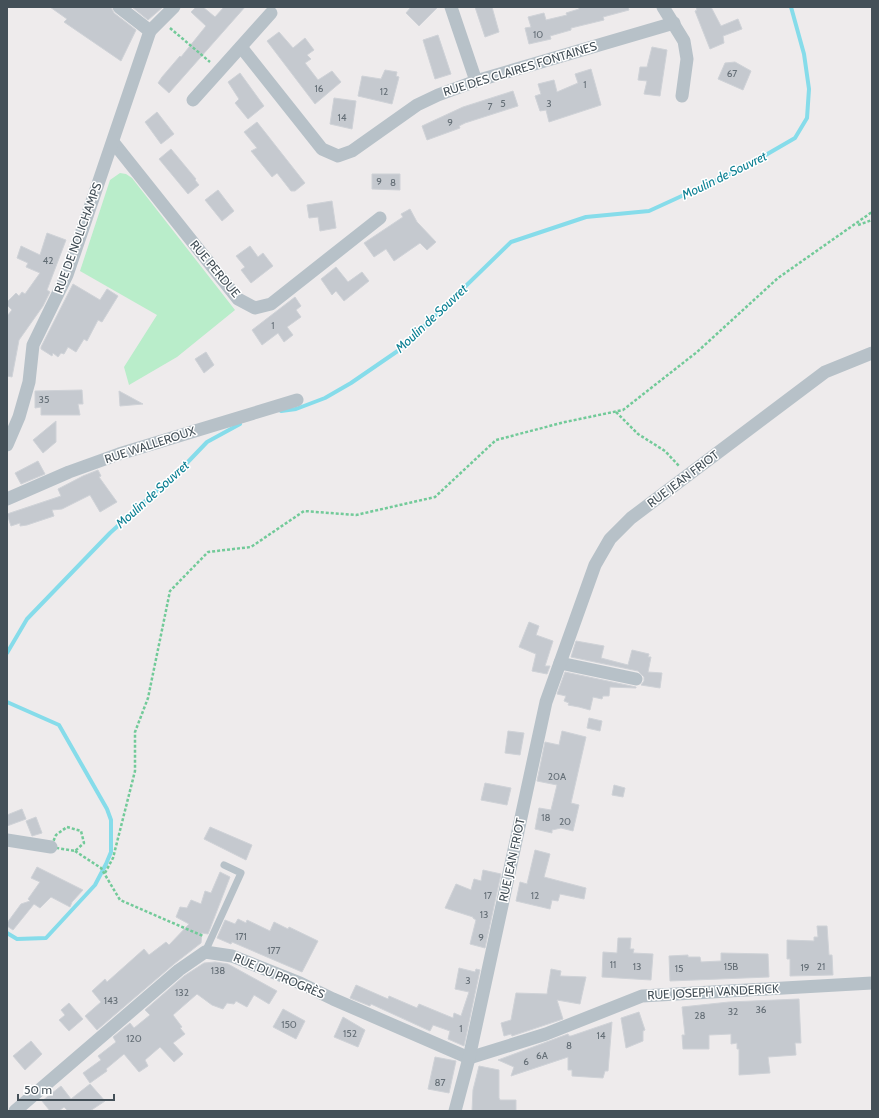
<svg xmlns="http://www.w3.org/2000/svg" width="879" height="1118" viewBox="0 0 879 1118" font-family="Cabin,sans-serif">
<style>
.green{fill:#b9edca}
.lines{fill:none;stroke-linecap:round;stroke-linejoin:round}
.stream{stroke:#86dcea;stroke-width:4}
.building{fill:#c5c9cf;stroke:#cfd2d7}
.path{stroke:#72ca99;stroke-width:2.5;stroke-dasharray:3 2;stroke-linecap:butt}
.lane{stroke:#b7c1c8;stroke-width:7}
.street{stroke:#b7c1c8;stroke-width:13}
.labels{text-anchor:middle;stroke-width:3;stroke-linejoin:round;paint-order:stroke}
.number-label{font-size:10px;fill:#646e76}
.street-label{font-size:12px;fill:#445058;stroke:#fff}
.water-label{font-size:13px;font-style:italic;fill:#0e8194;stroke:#fff}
</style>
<rect width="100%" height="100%" fill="#eeebec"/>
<path class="green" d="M120,173L126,174L132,178L235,310L177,357L129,385L124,367L157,315L80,271L110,180Z"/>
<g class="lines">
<g class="stream">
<path d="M281,411L296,409L325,398L351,383L402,348L511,242L586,217L649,211L745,167L795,138L807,118L809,89L804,54L791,7"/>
<path d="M7,653L27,619L110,533L185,465L207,442L240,424"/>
<path d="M7,702L59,725L107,809L111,820V852L106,864L95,885L46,938L17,939L7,933"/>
</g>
</g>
<g class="building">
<path d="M50,7H111L114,13L136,30L121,61L64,22L67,19Z"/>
<path d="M132,7H163L148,20Z"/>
<path d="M196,7H203L215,17L224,7H245L169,93L158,83L162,77L180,56L181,57L206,26L191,12Z"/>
<path d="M411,7H438L419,26L406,13Z"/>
<path d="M475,7H492L499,32L485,37Z"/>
<path d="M579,7H628L629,10L603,17L604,20L571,28V30L550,36L551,39L529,44L525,28L531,27L528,17L544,13L546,20L567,15L566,13L579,9Z"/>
<path d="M696,7H711L721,26L738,19L742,29L723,36L724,43L710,49L695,11L697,10Z"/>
<path d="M279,32L293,48L305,38L314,50L307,55L311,59L305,63L318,80L332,71L341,82L315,104L267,41Z"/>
<path d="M438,35L451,74L435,79L423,40Z"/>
<path d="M652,47L667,50L660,96L644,94L647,81L638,80L640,67H647Z"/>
<path d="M735,62L751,71L743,90L718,79L725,63Z"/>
<path d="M591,69L601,105L549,122L546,110L540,111L535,96L541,94L538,84L554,80L557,92L578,83L575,74Z"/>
<path d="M385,70L397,72L396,76L399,77L392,104L358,96L362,76L381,79Z"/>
<path d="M240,73L264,106L248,119L235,103L239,99L228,82Z"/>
<path d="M513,91L518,106L465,123L459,126L460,128L427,140L422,126L463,107Z"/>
<path d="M334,98L356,101L352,129L330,124Z"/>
<path d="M157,112L174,134L161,144L145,122Z"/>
<path d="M257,122L305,183L295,191H291L277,173L272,177L251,151L257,148L244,132Z"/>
<path d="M171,149L196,179L195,180L199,185L188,194L159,159Z"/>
<path d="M372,174H400V190L372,189Z"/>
<path d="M218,190L234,211L222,221L205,200Z"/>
<path d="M332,201L336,228L320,231L318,217L309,218L307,205Z"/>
<path d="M410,209L417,222L436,242L427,250L420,243L394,261L386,249L374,257L364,243L403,217L401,214Z"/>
<path d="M47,233L66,240L47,290L50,292L43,306L19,340L12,377L7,376V316L12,310L7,305V302L16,293L19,296L22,292L25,294L40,273L26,267L28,263L17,258L21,246L40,255Z"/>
<path d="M250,246L258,257L263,253L273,266L251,283L241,270L245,267L236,256Z"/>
<path d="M336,267L348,282L362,272L369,281L344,301L336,291L332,295L321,279Z"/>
<path d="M73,284L100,300L107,289L118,296L102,322L98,320L87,341L84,339L76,352L68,347L64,354L61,353L58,357L53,353L52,356L41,349V347Z"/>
<path d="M295,297L301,306L296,310L301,317L287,327L293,335L284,342L278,333L262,345L252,330Z"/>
<path d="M206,352L214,365L204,373L195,359Z"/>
<path d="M82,390L83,404H78L80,415H41V407L35,408V391Z"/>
<path d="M119,391L143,404L120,406Z"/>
<path d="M56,421V442L43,453L33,440Z"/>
<path d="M38,461L45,474L21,484L15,473Z"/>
<path d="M98,470L101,476L99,477L117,502L100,512L90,495L62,509L52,510L54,516L27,525L20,526V523L11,526L7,514L61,496L58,489L83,476Z"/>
<path d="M529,622L539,626L536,635L553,641L545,666H550L547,674L532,671L536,654L519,647Z"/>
<path d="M576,641L604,646L601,658L628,665L632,650L649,654L648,657H651L648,672L662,673L660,688L641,685L644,681V677L638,671L571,657Z"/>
<path d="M565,672L636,687V688L610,687L609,696H603L602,699L593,697L590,710L579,707L568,705L569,703L564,701L566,696L557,694Z"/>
<path d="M589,718L602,721L600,731L587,728Z"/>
<path d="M508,731L524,733L520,755L505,753Z"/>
<path d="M562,731L586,737L571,803L579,805L573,831L561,828L552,830V833L535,829L539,808L551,810L557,785L537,781L545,742L559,745Z"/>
<path d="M485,783L511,788L507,805L481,800Z"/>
<path d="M614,785L625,788L623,797L612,795Z"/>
<path d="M22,809L26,819L7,826V815Z"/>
<path d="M36,817L42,833L32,836L26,821Z"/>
<path d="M210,827L252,845L246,860L204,839Z"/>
<path d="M535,850L550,854L544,877L586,888L584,899L560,894L558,901L552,900L550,909L516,901L520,882L527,884Z"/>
<path d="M37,867L83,890L72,902L70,907L51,897L40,908L34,904L13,930L7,926V923L21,904L30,901L28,899L40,882L31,878Z"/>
<path d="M483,870L501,874L485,948L470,944L476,920L473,918V917L445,908L456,884L471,890L474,879L481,881Z"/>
<path d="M220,872L230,877L208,934L202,933L201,943L174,964L97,1030L85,1016L101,1002L92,991L105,979L107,982L144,949L149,955L166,942L169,945L189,924L176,917L180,907L187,908L191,900L201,904L205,891L211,893Z"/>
<path d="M238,919L246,923L247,920L270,931L274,922L288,929L289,927L318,941L302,972L232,942L231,944L217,938L225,920L235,924Z"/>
<path d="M817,926H827L829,955H832L833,975L790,976V959H787V940L814,941V937H818Z"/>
<path d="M618,938H631L630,949H634L633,953L653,954L651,980L602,977L603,952L617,953Z"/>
<path d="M721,953L768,954L769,977L670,981L669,956L688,955V957H700L701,962L721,961Z"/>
<path d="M215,962L228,964L277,991L269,1004L254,995L247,1007L236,1001L234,1004L227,1003L223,1009L212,1005L197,994L173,1015L182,1027L180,1028L185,1034L173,1043L183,1054L174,1062L160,1047L145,1060L148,1066L139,1072L124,1054L106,1069L107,1071L90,1083L83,1073L101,1060L98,1056L116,1042L113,1037L130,1023L134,1028L150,1015L145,1010L184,976L204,963Z"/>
<path d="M459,968L475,972L476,969L480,970L464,1046L448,1039L450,1031L433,1025L430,1031L371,1004L370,1006L350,998L356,985L388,999L389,996L417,1008L419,1004L453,1018L454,1013L461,1016L469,992L455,989Z"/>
<path d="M551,969L561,971L560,976L586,977L580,1004L557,1000L563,1019L512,1036L511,1034L504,1036L501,1023L511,1020L516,993L547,994Z"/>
<path d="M799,999L801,1043H795L796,1055L768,1057L770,1073L739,1075V1049H737V1043L731,1044V1034L709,1035V1049H683L682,1035H685L682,1007L729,1002Z"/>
<path d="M69,1003L83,1019L69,1031L59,1020L65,1015L61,1010Z"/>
<path d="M283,1009L305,1021L296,1039L273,1027Z"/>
<path d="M639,1012L645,1030L643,1031V1041L626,1048L621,1018Z"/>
<path d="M343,1017L365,1030L358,1047L334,1037Z"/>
<path d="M612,1022L608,1071H605L603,1078L572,1076V1070H568V1057L511,1076L514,1067L498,1060L568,1034L569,1036H571Z"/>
<path d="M31,1041L42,1054L25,1070L13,1056Z"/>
<path d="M435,1057L456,1061L449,1093L428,1089Z"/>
<path d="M479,1066L499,1070V1098L500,1100H516V1111H472L473,1090Z"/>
<path d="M90,1084L105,1101L90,1111H68L64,1107L59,1111H50L42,1101L61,1086L71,1099Z"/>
</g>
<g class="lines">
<g class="path">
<path d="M170,28L210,62"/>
<path d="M858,225L872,220"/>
<path d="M616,412L638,434L665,451L680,467"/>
<path d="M67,827L81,831L84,843L75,851L51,847L56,835Z"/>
<path d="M75,851L101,868L120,900L203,936"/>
<path d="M105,873L113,858L135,771V732L148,698L170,591L208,552L251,547L304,511L356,515L435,497L496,440L565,422L623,410L697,352L778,278L872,212"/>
</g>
<path class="lane" d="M205,952L241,873L224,865"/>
<g class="street">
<path d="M119,7L150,31"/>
<path d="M451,7L476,81"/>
<path d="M663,7L684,41L687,59L682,96"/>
<path d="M241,47L322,149L338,156L352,151L417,105L438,95L476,81L674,23"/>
<path d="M193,100L271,13"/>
<path d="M113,142L238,299L255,308L271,304L380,218"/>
<path d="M7,445L19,417L29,382L33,345L67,275L150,31L174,7"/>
<path d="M7,499L69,472L119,454L297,400"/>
<path d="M560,663L636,679"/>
<path d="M7,840L51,847"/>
<path d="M469,1058L546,1034L642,996L872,983"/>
<path d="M15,1111L179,970L205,952L232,956L300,983L333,999L469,1058"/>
<path d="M455,1111L469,1058L546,702L595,565L610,539L631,518L825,372L872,353"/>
</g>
</g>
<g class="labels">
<g class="number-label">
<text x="538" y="38">10</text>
<text x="732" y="77">67</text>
<text x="585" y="88">1</text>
<text x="319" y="92">16</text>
<text x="384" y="95">12</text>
<text x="503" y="107">5</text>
<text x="549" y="107">3</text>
<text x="490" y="110">7</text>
<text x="342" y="121">14</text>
<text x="450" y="126">9</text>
<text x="379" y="185">9</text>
<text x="393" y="186">8</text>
<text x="48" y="264">42</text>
<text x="273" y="329">1</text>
<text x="44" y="403">35</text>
<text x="557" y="780">20A</text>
<text x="546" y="821">18</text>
<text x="565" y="825">20</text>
<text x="488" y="899">17</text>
<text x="535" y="899">12</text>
<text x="484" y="918">13</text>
<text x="241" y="940">171</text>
<text x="481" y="941">9</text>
<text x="274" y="954">177</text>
<text x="613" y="968">11</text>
<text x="637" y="970">13</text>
<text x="731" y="970">15B</text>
<text x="821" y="970">21</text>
<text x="805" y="971">19</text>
<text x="679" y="972">15</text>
<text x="218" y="974">138</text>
<text x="468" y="984">3</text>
<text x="182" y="996">132</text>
<text x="111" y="1004">143</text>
<text x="761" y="1013">36</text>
<text x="733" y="1015">32</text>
<text x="700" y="1019">28</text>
<text x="289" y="1028">150</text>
<text x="461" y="1032">1</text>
<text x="350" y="1037">152</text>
<text x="601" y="1039">14</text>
<text x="134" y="1042">120</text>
<text x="569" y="1049">8</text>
<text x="542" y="1059">6A</text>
<text x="526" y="1065">6</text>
<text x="440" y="1086">87</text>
</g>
<g class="street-label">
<text transform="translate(520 69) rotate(-17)" y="4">RUE DES CLAIRES FONTAINES</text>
<text transform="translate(78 238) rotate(-70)" y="4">RUE DE NOLICHAMPS</text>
<text transform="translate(215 269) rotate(50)" y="4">RUE PERDUE</text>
<text transform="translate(150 445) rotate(-18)" y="4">RUE WALLEROUX</text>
<text transform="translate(683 479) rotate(-37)" y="4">RUE JEAN FRIOT</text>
<text transform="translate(512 860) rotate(-78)" y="4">RUE JEAN FRIOT</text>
<text transform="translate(279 976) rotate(23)" y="4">RUE DU PROGRÈS</text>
<text transform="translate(713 992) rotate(-3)" y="4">RUE JOSEPH VANDERICK</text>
</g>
<g class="water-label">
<text transform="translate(724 175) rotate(-26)" y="5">Moulin de Souvret</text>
<text transform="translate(431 318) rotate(-43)" y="5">Moulin de Souvret</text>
<text transform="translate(152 494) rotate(-42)" y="5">Moulin de Souvret</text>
</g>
</g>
<rect width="879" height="1118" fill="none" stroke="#445058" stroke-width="16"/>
<path d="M18 1094v6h96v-6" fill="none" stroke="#445058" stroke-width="2"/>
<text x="24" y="1094" font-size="12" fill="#445058" stroke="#ffffff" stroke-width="3" paint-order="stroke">50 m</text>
</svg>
